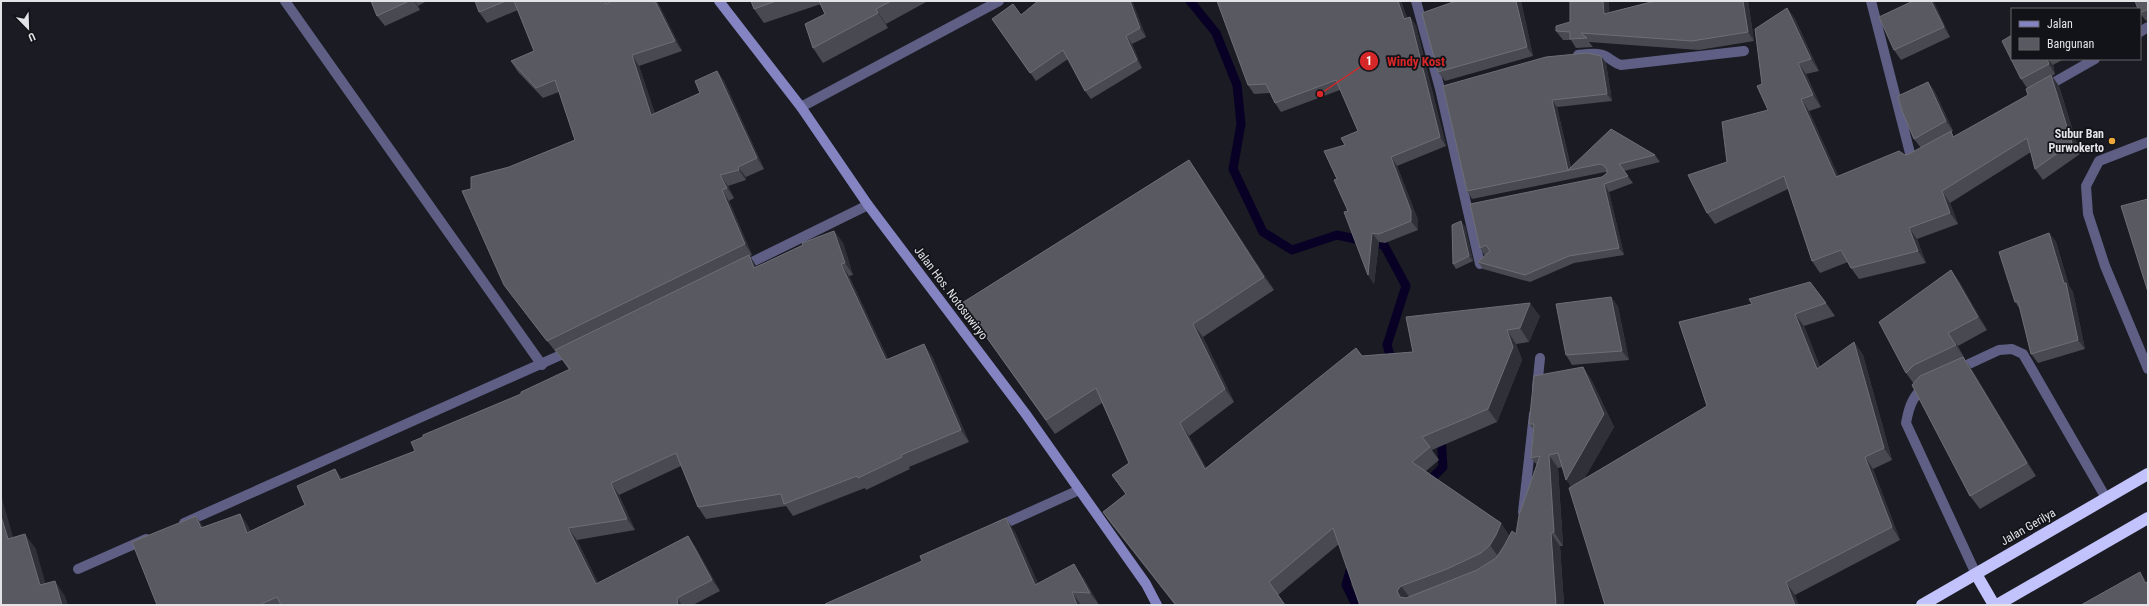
<svg xmlns="http://www.w3.org/2000/svg" width="2149" height="606" viewBox="0 0 2149 606" font-family="'Roboto Condensed',sans-serif">
<style>
.lines{fill:none;stroke-linecap:round;stroke-linejoin:round}
.stream{stroke:#080125;stroke-width:9}
.lane{stroke:#5f5f85;stroke-width:10}
.street{stroke:#5f5f85;stroke-width:10}
.secondary{stroke:#8584c2;stroke-width:10}
.highway{stroke:#c2c2fc;stroke-width:12}
.wall{fill:#494951}
.shaded-wall{fill:#2f3038}
.building{fill:#595a61;stroke:#6e6f76}
.poi-dot{fill:#eda83b;stroke:#121219;stroke-width:1.5}
.labels{text-anchor:middle;stroke-width:3.5;stroke-linejoin:round;paint-order:stroke}
.poi-label{font-size:12px;font-weight:bold;fill:#e2e2e7;stroke:#121219;text-anchor:end}
.street-label{font-size:12px;fill:#e2e2e7;stroke:#121219}
.leader{fill:none;stroke:#d62828;stroke-width:1.5}
.callout-dot{fill:#d62828;stroke:#121219;stroke-width:1.5}
.mark-label{font-size:12px;text-anchor:middle;font-weight:bold;fill:#fff}
.callout-label{font-size:13px;text-anchor:middle;font-weight:bold;fill:#d62828;stroke:#121219;stroke-width:3.5;stroke-linejoin:round;paint-order:stroke}
</style>
<rect width="100%" height="100%" fill="#1b1c23"/>
<g class="lines">
<g class="stream">
<path d="M1190,1L1216,33L1237,85L1241,124L1233,169L1263,232L1292,250L1337,235L1384,245L1406,286L1387,345L1393,365"/>
<path d="M1425,485L1443,467L1441,434"/>
<path d="M1352,564L1346,585L1356,605"/>
</g>
<g class="lane">
<path d="M2148,142L2099,161L2086,186L2088,214L2105,266L2148,369"/>
<path d="M1956,370L1999,350L2012,349L2023,354L2106,498"/>
<path d="M1927,384C1913,395 1909,406 1906,423L1976,574"/>
</g>
<g class="street">
<path d="M285,1L542,365"/>
<path d="M1416,1L1440,89L1480,264"/>
<path d="M1871,1L1911,157L1914,160L1919,159"/>
<path d="M2140,32L2148,27"/>
<path d="M1578,55C1586,54 1599,52 1607,57C1612,60 1615,63 1621,65L1744,51"/>
<path d="M2044,88L2095,59"/>
<path d="M801,107L999,1"/>
<path d="M742,267L868,205"/>
<path d="M1537,388L1540,358"/>
<path d="M1523,512L1534,414"/>
<path d="M184,523L572,350"/>
<path d="M997,527L1079,490"/>
<path d="M78,569L146,539"/>
</g>
<path class="secondary" d="M719,1L801,107L868,205L1025,413L1146,584L1157,605"/>
<g class="highway">
<path d="M1976,574L1994,605"/>
<path d="M1922,605L2148,474"/>
<path d="M1997,605L2148,518"/>
</g>
</g>
<g class="wall">
<path d="M370,1H427L418,6L420,10L385,26L377,16L371,2Z"/>
<path d="M475,1H608L609,2L657,1L682,51L639,66L655,114L700,93L717,71L724,81L764,169L746,177V180L728,186L734,198L729,201L752,255L750,256L757,267L834,231L843,243L853,275L849,276L888,359L932,356L969,442L909,467L910,469L866,490L865,488L793,516L786,506L706,519L698,507L681,466L619,495L635,530L577,540L598,583L688,536L696,548L720,591L693,605H157L196,516L203,527L240,514L248,526L250,531L305,505L335,469L342,479L415,451L521,394L569,370L556,351H555L512,296L504,285L471,189L509,167L575,140L559,92L543,98L518,72L511,61L534,51L518,10L487,23L479,12Z"/>
<path d="M751,1H928L886,24L888,28L823,63L813,48L825,14L821,4L764,23L754,9Z"/>
<path d="M1038,1H1132L1146,37L1132,44L1142,68L1091,99L1085,91L1068,59L1036,81L992,19L1021,15Z"/>
<path d="M1217,1H1401L1407,18L1410,17L1416,26L1446,146L1397,166L1418,220V230L1385,243L1379,242L1374,284L1368,275L1337,179L1345,145L1358,131L1340,90L1281,112L1275,103L1270,93L1254,94L1248,85Z"/>
<path d="M1456,1H1521L1533,56L1445,81L1438,72Z"/>
<path d="M1655,1H1748L1754,41L1699,50L1589,42L1593,47L1576,48L1571,40H1563L1556,31L1570,22Z"/>
<path d="M1913,1H1933L1950,37L1901,60L1894,50Z"/>
<path d="M2148,1V20L2146,21L2140,13Z"/>
<path d="M1787,8L1795,19L1819,71L1806,74L1821,107L1809,111L1838,176L1905,155L1909,154L1921,148L1914,139L1928,82L1935,92L1953,131L1951,132L1954,137L2028,95L2027,88L2021,79L2012,59H2064L2053,65L2055,74L2052,76L2059,86L2080,154L2043,180L2035,169L2031,152L1950,203L1958,224L1917,239L1926,263L1859,279L1851,268L1848,262L1820,273L1812,261L1788,189L1715,224L1707,213L1727,162L1768,110L1762,84Z"/>
<path d="M1601,56L1606,63L1612,101L1557,107L1571,168L1655,155L1660,162L1624,171L1633,183L1609,192L1624,255L1574,263L1530,282L1483,269L1478,262L1485,256L1480,248L1602,177L1607,173V172H1605L1472,199L1467,191L1443,86Z"/>
<path d="M1189,160L1198,173L1274,290L1203,337L1234,402L1189,436L1206,468L1362,356L1413,352L1540,316L1529,342L1516,344L1522,360L1497,422L1432,450L1439,460L1426,471L1509,535L1516,534L1537,465L1531,458L1533,429L1529,424L1583,367L1592,381L1614,427L1584,479L1707,406L1679,322L1826,303L1835,316L1804,326L1820,367L1854,342L1863,355L1892,460L1873,469L1900,540L1795,595L1571,487L1562,467L1558,468L1563,546H1560L1564,605H1360L1339,544L1278,595L1285,605H1175L1112,525L1103,512L1126,494L1112,475L1129,463L1102,403L1055,434L962,303Z"/>
<path d="M1465,226L1473,261L1456,269L1453,264Z"/>
<path d="M2049,233L2056,242L2069,286L2073,292L2085,349L2038,363L2031,354L2020,309L2015,302Z"/>
<path d="M1951,270L1960,283L1987,330L1958,346L1965,359H1964L1972,370L2036,476L1980,509L1970,496L1914,384L1906,373Z"/>
<path d="M1611,297L1618,307L1629,360L1572,365L1566,355Z"/>
<path d="M1015,532L1038,584L1083,577L1099,605H825Z"/>
</g>
<g class="shaded-wall">
<path d="M414,1H415L418,6L420,10Z"/>
<path d="M655,1H657L682,51L675,41Z"/>
<path d="M1130,1H1132L1146,37L1140,28Z"/>
<path d="M1398,1H1401L1410,28L1404,19Z"/>
<path d="M1516,1H1521L1533,56L1527,47Z"/>
<path d="M1603,1H1609L1610,23L1604,14Z"/>
<path d="M1743,1H1748L1754,41L1748,32Z"/>
<path d="M1931,1H1933L1935,4L1950,37L1944,27Z"/>
<path d="M1787,8L1795,19L1819,71L1811,59Z"/>
<path d="M876,9L886,24L888,28L878,13Z"/>
<path d="M1410,17L1416,26L1446,146L1440,137Z"/>
<path d="M1126,36L1132,44L1142,68L1137,60Z"/>
<path d="M632,55L639,66L659,126L651,115Z"/>
<path d="M1601,56L1606,63L1612,101L1607,94Z"/>
<path d="M2047,59H2048L2053,65L2055,74L2049,64Z"/>
<path d="M1798,63L1806,74L1821,107L1813,95Z"/>
<path d="M717,71L724,81L764,169L757,158Z"/>
<path d="M2051,75L2059,86L2080,154L2072,143Z"/>
<path d="M1928,82L1935,92L1953,131L1946,121Z"/>
<path d="M1801,99L1809,111L1844,188L1836,177Z"/>
<path d="M1552,100L1557,107L1571,170L1568,171Z"/>
<path d="M1391,157L1397,166L1418,220V230L1411,221Z"/>
<path d="M1189,160L1198,173L1274,290L1264,277Z"/>
<path d="M738,167L746,177V180L739,170Z"/>
<path d="M720,175L728,186L734,198L727,188Z"/>
<path d="M1604,184L1609,192L1624,255L1619,248Z"/>
<path d="M722,190L729,201L752,255L745,244Z"/>
<path d="M1942,191L1950,203L1958,224L1950,213Z"/>
<path d="M1461,221L1465,226L1473,261L1469,256Z"/>
<path d="M1909,228L1917,239L1926,263L1918,251Z"/>
<path d="M834,231L843,243L853,275L845,263Z"/>
<path d="M1372,233L1379,242L1374,284L1368,275Z"/>
<path d="M2049,233L2056,242L2069,286L2073,292L2085,349L2078,340L2064,283Z"/>
<path d="M749,255L757,267L754,268Z"/>
<path d="M841,264L849,276L894,372L886,360Z"/>
<path d="M1951,270L1960,283L1987,330L1978,317Z"/>
<path d="M1611,297L1618,307L1629,360L1622,351Z"/>
<path d="M1530,303L1540,316L1529,342L1520,328Z"/>
<path d="M1795,314L1804,326L1826,382L1817,369Z"/>
<path d="M1193,324L1203,337L1234,402L1225,389Z"/>
<path d="M1507,330L1516,344L1522,360L1497,422L1488,409Z"/>
<path d="M1948,333L1958,346L1965,359L1956,345Z"/>
<path d="M1854,342L1863,355L1892,460L1884,448Z"/>
<path d="M924,344L932,356L969,442L961,430Z"/>
<path d="M1963,357L1972,370L2036,476L2027,463Z"/>
<path d="M1583,367L1592,381L1614,427L1576,493L1566,480Z"/>
<path d="M1180,423L1189,436L1214,482L1205,469Z"/>
<path d="M1549,455L1558,468L1563,546L1554,532Z"/>
<path d="M1865,457L1873,469L1900,540L1892,527Z"/>
<path d="M335,469L343,481L340,480Z"/>
<path d="M611,483L619,495L635,530L627,519Z"/>
<path d="M1,495L18,554L8,539L1,516Z"/>
<path d="M240,514L248,526L255,545L247,533Z"/>
<path d="M196,516L204,528H201Z"/>
<path d="M1006,518L1015,532L1045,598L1035,585Z"/>
<path d="M1501,523L1510,536L1499,558L1490,545Z"/>
<path d="M568,528L577,540L605,596L596,584Z"/>
<path d="M1551,533L1560,546L1564,605H1556Z"/>
<path d="M25,534L36,549L50,600L40,585Z"/>
<path d="M688,536L696,548L720,591L712,580Z"/>
<path d="M1074,564L1083,577L1099,605L1090,593Z"/>
<path d="M2140,572L2148,583H2145Z"/>
<path d="M55,581L65,596L68,605H62Z"/>
<path d="M1786,582L1795,595L1799,605H1795Z"/>
<path d="M1401,586L1411,599L1400,597L1397,591Z"/>
<path d="M1072,592L1081,605H1077Z"/>
<path d="M677,598L682,605H678Z"/>
</g>
<g class="building">
<path d="M371,1H409L377,16Z"/>
<path d="M475,1H506L479,12Z"/>
<path d="M514,1H605L606,4L612,1H655L675,41L632,55L651,115L700,93L695,81L717,71L757,158L738,167L739,170L720,175L727,188L722,190L745,244L547,341L504,285L462,191L471,189V177L509,167L575,140L555,80L536,88L511,61L534,51Z"/>
<path d="M751,1H776L754,9Z"/>
<path d="M819,1H891L876,9L878,13L813,48L805,24L825,14Z"/>
<path d="M1038,1H1130L1140,28L1126,36L1137,60L1085,91L1063,50L1030,73L992,19L1013,4L1021,15Z"/>
<path d="M1217,1H1398L1404,19L1410,17L1440,137L1391,157L1411,211V221L1379,234L1372,233L1368,275L1344,212L1348,211L1334,180L1337,179L1324,151L1345,145L1341,138L1358,131L1336,80L1275,103L1266,84L1248,85Z"/>
<path d="M1456,1H1516L1527,47L1438,72L1422,13Z"/>
<path d="M1570,1H1603L1604,14L1655,1H1743L1748,32L1692,41L1581,33L1587,38L1570,39V32L1556,31V26L1570,22Z"/>
<path d="M1913,1H1931L1944,27L1894,50L1879,17Z"/>
<path d="M2135,1H2148V9L2140,13V9H2138Z"/>
<path d="M1787,8L1811,59L1798,63L1813,95L1801,99L1836,177L1899,151L1905,155L1909,154L1951,131L1953,137L2028,95L2026,89L2051,75L2072,143L2035,169L2027,138L1942,191L1950,213L1909,228L1918,251L1851,268L1841,250L1812,261L1784,176L1707,213L1688,175L1727,162L1722,122L1768,110L1757,86L1762,84L1755,29Z"/>
<path d="M2012,35V59H2047L2049,64L2021,79L2002,41Z"/>
<path d="M1587,53L1601,56L1607,94L1552,100L1568,170L1611,129L1655,155L1619,164L1628,176L1604,184L1619,248L1569,256L1525,275L1478,262L1490,251L1486,245L1480,248L1470,204L1602,177L1607,173V169L1603,165L1600,164L1467,191L1443,86L1546,57Z"/>
<path d="M1928,82L1946,121L1914,139L1902,111L1898,96Z"/>
<path d="M1189,160L1264,277L1193,324L1225,389L1180,423L1205,469L1356,348L1362,356L1413,352L1406,317L1530,303L1520,328L1507,330L1513,347L1488,409L1422,437L1430,447L1412,462L1501,523L1496,535L1490,545L1481,553L1447,569L1401,586L1397,591L1400,597L1406,598L1477,570L1496,558L1504,546L1512,531L1516,534L1519,515L1540,456L1531,458L1534,424H1529L1534,376L1583,367L1604,414L1566,480L1558,453L1549,455L1554,532L1551,533L1556,605H1360L1359,603L1333,528L1269,582L1285,605H1176L1103,512L1126,494L1112,475L1129,463L1096,388L1046,420L962,303Z"/>
<path d="M2148,199V292L2121,206Z"/>
<path d="M1461,221L1469,256L1453,264L1452,225Z"/>
<path d="M834,231L845,263L841,264L886,360L924,344L961,430L901,455L902,457L858,478L857,476L784,504L781,494L698,507L676,453L611,483L627,519L568,528L596,584L688,536L712,580L677,598L678,605H281L277,597L259,605H157L132,542L196,516L201,528L240,514L247,533L305,505L297,486L335,469L340,480L415,451L411,442L423,437V435L521,394V392L570,369L555,350L749,255L754,268L803,245L802,243Z"/>
<path d="M2049,233L2064,283H2066L2078,340L2031,354L2018,301L2015,302L1999,252Z"/>
<path d="M1951,270L1978,317L1948,333L1956,345L1914,365L1906,373L1879,322Z"/>
<path d="M1810,282L1826,303L1795,314L1817,369L1854,342L1884,448L1865,457L1892,527L1786,582L1795,605H1605L1569,488L1707,406L1679,322L1752,304L1749,299Z"/>
<path d="M1611,297L1622,351L1566,355L1556,304Z"/>
<path d="M1963,357L2027,463L1970,496L1912,385L1920,376Z"/>
<path d="M1,516L8,539L25,534L40,585L55,581L62,605H1Z"/>
<path d="M1006,518L1035,585L1074,564L1090,593L1072,592L1077,605H825V604L922,561L920,556Z"/>
<path d="M2140,572L2145,583L2148,582V605H2081Z"/>
</g>
<circle class="poi-dot" cx="2112" cy="141" r="4"/>
<g class="labels">
<g class="poi-label">
<text x="2104" y="138">Subur Ban<tspan x="2104" dy="14">Purwokerto</tspan></text>
</g>
<g class="street-label">
<text transform="translate(951 293) rotate(53)" y="4">Jalan Hos. Notosuwiryo</text>
<text transform="translate(2028 527) rotate(-30)" y="4">Jalan Gerilya</text>
</g>
</g>
<path class="leader" d="M1320 94L1369 61"/>
<g class="callout-dot">
<circle cx="1320" cy="94" r="4"/>
<circle cx="1369" cy="61" r="10"/>
</g>
<g class="mark-label">
<text x="1369" y="65">1</text>
</g>
<g class="callout-label">
<text x="1416" y="66">Windy Kost</text>
</g>
<rect width="2149" height="606" fill="none" stroke="#e2e2e7" stroke-width="4"/>
<rect x="2011" y="8" width="130" height="52" fill="#121219" stroke="#65656b"/>
<rect x="2019" y="21" width="20" height="6" fill="#8584c2" stroke="#65656b"/>
<text x="2047" y="28" font-size="12" fill="#e2e2e7">Jalan</text>
<rect x="2019" y="38" width="20" height="12" fill="#595a61" stroke="#65656b"/>
<text x="2047" y="48" font-size="12" fill="#e2e2e7">Bangunan</text>
<g transform="translate(28 28) rotate(157)" stroke="#121219" stroke-width="3" paint-order="stroke">
<path d="M0-3L7 15L0 10L-7 15Z" fill="#e2e2e7"/>
<text y="-6" font-size="11" font-weight="bold" text-anchor="middle" fill="#e2e2e7">U</text>
</g>
</svg>
